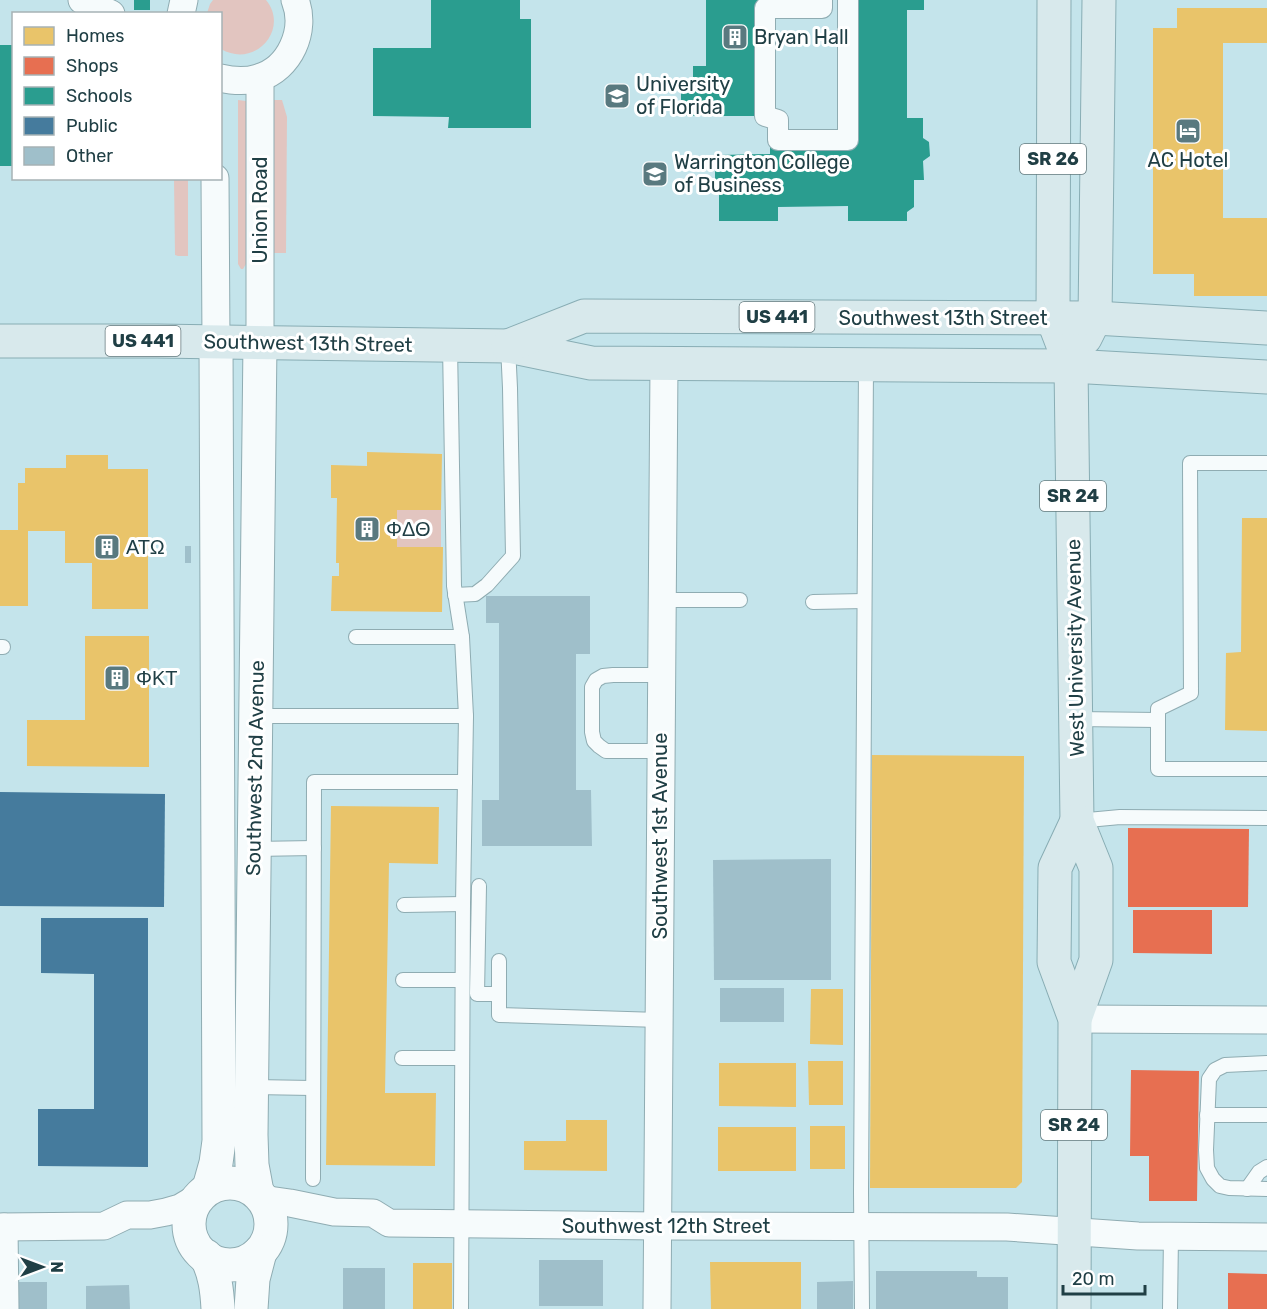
<svg xmlns="http://www.w3.org/2000/svg" width="1267" height="1309" viewBox="0 0 1267 1309" font-family="Rubik,sans-serif">
<style>
.green{fill:#e2c5c0}
.homes{fill:#e9c46a}
.shops{fill:#e76f51}
.schools{fill:#2a9d8f}
.public{fill:#457b9d}
.building{fill:#9fbfca}
.lines{fill:none;stroke-linecap:round;stroke-linejoin:round}
.service-casing{stroke:#8facb2;stroke-width:16}
.pedestrian-casing{stroke:#8facb2;stroke-width:22}
.minor-casing{stroke:#8facb2;stroke-width:29}
.tertiary-casing{stroke:#8facb2;stroke-width:35}
.primary-casing{stroke:#88adb4;stroke-width:35}
.service{stroke:#f6fbfc;stroke-width:14}
.pedestrian{stroke:#f6fbfc;stroke-width:20}
.minor{stroke:#f6fbfc;stroke-width:27}
.tertiary{stroke:#f6fbfc;stroke-width:33}
.primary{stroke:#d8e9ec;stroke-width:33}
.labels{text-anchor:middle;stroke-width:6;stroke-linejoin:round;paint-order:stroke}
.shield{fill:#fff;stroke:#63797d;stroke-width:1.5}
.shield-label{font-size:18px;font-weight:bold;fill:#203f45}
.poi-label{font-size:20px;fill:#203f45;stroke:#fff;text-anchor:start}
.street-label{font-size:20px;fill:#203f45;stroke:#fff}
</style>
<rect width="100%" height="100%" fill="#c4e4eb"/>
<g class="green">
<path d="M213,0H266C290,29 255,69 221,49L220,14L207,13L210,4Z"/>
<path d="M238,100L246,101V264L243,269H241L238,264Z"/>
<path d="M273,100H282L287,117L286,253H273Z"/>
<path d="M174,179H188V256H178L175,255Z"/>
<rect x="397" y="510" width="44" height="37"/>
</g>
<g class="homes">
<path d="M1177,8H1267V43H1223V218H1267V296H1194V274H1153V28H1177Z"/>
<path d="M367,452L442,454L441,510H397V547H443L442,612L331,611L332,576H339V563H336L337,498H331V465L367,466Z"/>
<path d="M66,455H108V469H148V609H92V563H65V531H28V606H0V530H18V483H25V468H66Z"/>
<path d="M1242,518H1267V731L1225,730L1226,653L1241,652Z"/>
<path d="M85,636H149V767L27,766V720H85Z"/>
<path d="M872,755L1024,756L1022,1182L1016,1188H870Z"/>
<path d="M331,806L439,807L438,864L389,863L385,1093H436L435,1166L326,1165Z"/>
<path d="M811,989H843V1045L810,1044Z"/>
<path d="M808,1061H843V1105H809Z"/>
<path d="M719,1063H796V1107L719,1106Z"/>
<path d="M566,1120H607V1171L524,1170V1141H566Z"/>
<rect x="810" y="1126" width="35" height="43"/>
<rect x="718" y="1127" width="78" height="44"/>
<path d="M710,1262H801V1309H711Z"/>
<rect x="413" y="1263" width="39" height="46"/>
</g>
<g class="shops">
<path d="M1128,828L1249,829L1248,907H1128Z"/>
<path d="M1133,910H1212V954L1133,953Z"/>
<path d="M1131,1070L1199,1071L1197,1201H1149V1156H1130Z"/>
<path d="M1228,1273L1267,1274V1309H1228Z"/>
</g>
<g class="schools">
<rect x="134" y="0" width="16" height="10"/>
<path d="M431,0H520V19H531V128H448L449,117L373,116V48H431Z"/>
<path d="M706,0H822L765,8V116H681V83H693V66H706Z"/>
<path d="M848,0H924V10H907V118H923V138L929,142L930,156L923,161L924,180H914V207L907,212V221H848V206L778,207V221H719V195L715,189V170L720,167L719,155L770,154V140H848Z"/>
<rect x="0" y="45" width="14" height="121"/>
</g>
<g class="public">
<path d="M0,792L165,794L164,907L0,906Z"/>
<path d="M41,918H148V1167L38,1166V1109H94V974L41,973Z"/>
</g>
<g class="building">
<rect x="185" y="546" width="6" height="17"/>
<path d="M486,596H590V654H576V790H591L592,846H482V800H499V623H486Z"/>
<path d="M831,859V980H714L713,860Z"/>
<rect x="720" y="988" width="64" height="34"/>
<rect x="539" y="1260" width="64" height="46"/>
<rect x="343" y="1268" width="42" height="41"/>
<path d="M876,1271H977V1277H1008V1309H876Z"/>
<path d="M853,1281V1309H817V1282Z"/>
<rect x="15" y="1282" width="32" height="27"/>
<path d="M129,1285L130,1309H86V1286Z"/>
</g>
<g class="lines">
<g class="service-casing">
<g id="service">
<path d="M450,345L454,586L462,637L466,716L463,904L461,1309"/>
<path d="M1267,463H1190L1191,693L1158,709V769H1267"/>
<path d="M455,595L475,594L487,585L513,556L510,388L508,346"/>
<path d="M662,600H740"/>
<path d="M813,602L864,601"/>
<path d="M356,637H462"/>
<path d="M0,647H3"/>
<path d="M256,716H466"/>
<path d="M1076,719L1157,720"/>
<path d="M661,751H606L599,746L594,741L592,732V687L596,680L603,676L613,675H661"/>
<path d="M1077,821L1120,817L1267,818"/>
<path d="M254,849L314,848"/>
<path d="M479,886L477,994H499"/>
<path d="M404,905L463,904"/>
<path d="M499,961V1015L659,1020"/>
<path d="M403,980H462"/>
<path d="M402,1058H462"/>
<path d="M1267,1063L1225,1065L1215,1070L1209,1079L1206,1150L1207,1168L1213,1179L1220,1186L1229,1188L1267,1189"/>
<path d="M251,1087L312,1088"/>
<path d="M1207,1115H1267"/>
<path d="M313,1179L314,782H465"/>
<path d="M1247,1189L1259,1172L1267,1167"/>
<path d="M862,1309L861,1192L866,365"/>
<path d="M1170,1309L1171,1236"/>
</g>
</g>
<g class="pedestrian-casing">
<path id="pedestrian" d="M822,0V8H765V116L778,120V140H848V0"/>
</g>
<g class="minor-casing">
<g id="minor">
<path d="M82,0L111,14"/>
<path d="M181,14L184,0"/>
<path d="M220,78C233,81 246,82 258,78C290,69 307,30 295,0"/>
<path d="M215,178L216,342"/>
<path d="M260,342V78"/>
<path d="M1075,1019L1267,1020"/>
<path d="M262,1199L290,1203L334,1212L373,1213L389,1223L657,1226L1007,1227L1138,1236L1267,1237"/>
<path d="M0,1227L104,1226L127,1215H150L166,1212L180,1208L200,1196"/>
<path d="M4,1227L5,1309"/>
<path d="M657,1309L664,364"/>
</g>
</g>
<g class="tertiary-casing">
<g id="tertiary">
<circle cx="230" cy="1224" r="41"/>
<path d="M209,1188L216,1163L219,1141L216,342"/>
<path d="M257,1192L252,1165L251,1135L260,342"/>
<path d="M206,1256C215,1273 217,1290 218,1309"/>
<path d="M251,1309L253,1279L260,1252"/>
</g>
</g>
<g class="primary-casing">
<g id="primary">
<path d="M1054,0L1053,319L1071,366L1077,821L1096,868V960L1075,1019"/>
<path d="M1085,338L1095,318L1099,0"/>
<path d="M0,341H157L508,346L591,363L1071,366L1267,377"/>
<path d="M508,346L584,316L1095,318L1267,328"/>
<path d="M1074,1309L1075,1019L1054,962L1055,868L1077,821"/>
</g>
</g>
<use href="#service" class="service"/>
<use href="#pedestrian" class="pedestrian"/>
<use href="#minor" class="minor"/>
<use href="#tertiary" class="tertiary"/>
<use href="#primary" class="primary"/>
</g>
<defs>
<g id="building-square" transform="scale(1.35)"><rect x="-9" y="-9" width="18" height="18" rx="4" fill="#59797f" stroke="#fff"/><path d="M-4-6H4V6H1V3H-1V6H-4ZM-2.5-4.3h1.7v1.8h-1.7ZM.8-4.3h1.7v1.8H.8ZM-2.5-1h1.7V.8h-1.7ZM.8-1h1.7V.8H.8Z" fill="#fff"/></g>
<g id="university-square" transform="scale(1.35)"><rect x="-9" y="-9" width="18" height="18" rx="4" fill="#59797f" stroke="#fff"/><path d="M0-5L7-2L0 1L-7-2ZM-4 1L0 2.5L4 1V4Q0 6-4 4Z" fill="#fff"/></g>
<g id="hotel-square" transform="scale(1.35)"><rect x="-9" y="-9" width="18" height="18" rx="4" fill="#59797f" stroke="#fff"/><path d="M-6-4.5h1.5V1H6V5H4.5V3h-9V5H-6ZM-4 0a1.8 1.8 0 1 1 3.6 0ZM.5 0V-2.5h3Q6-2.5 6 0Z" fill="#fff"/></g>
</defs>
<g fill-rule="evenodd">
<use href="#building-square" x="735" y="37"/>
<use href="#university-square" x="617" y="96"/>
<use href="#hotel-square" x="1188" y="131"/>
<use href="#university-square" x="655" y="174"/>
<use href="#building-square" x="367" y="529"/>
<use href="#building-square" x="107" y="547"/>
<use href="#building-square" x="117" y="678"/>
</g>
<g class="labels">
<g class="shield">
<rect x="1020" y="144" width="66" height="30" rx="4.5"/>
<rect x="739.5" y="302" width="75" height="30" rx="4.5"/>
<rect x="105.5" y="326" width="75" height="30" rx="4.5"/>
<rect x="1040" y="481" width="66" height="30" rx="4.5"/>
<rect x="1041" y="1110" width="66" height="30" rx="4.5"/>
</g>
<g class="shield-label">
<text x="1053" y="165">SR 26</text>
<text x="777" y="323">US 441</text>
<text x="143" y="347">US 441</text>
<text x="1073" y="502">SR 24</text>
<text x="1074" y="1131">SR 24</text>
</g>
<g class="poi-label">
<text x="754" y="44">Bryan Hall</text>
<text x="636" y="91">University<tspan x="636" dy="23">of Florida</tspan></text>
<text x="1188" y="167" text-anchor="middle">AC Hotel</text>
<text x="674" y="169">Warrington College<tspan x="674" dy="23">of Business</tspan></text>
<text x="386" y="536">ΦΔΘ</text>
<text x="126" y="554">ΑΤΩ</text>
<text x="136" y="685">ΦΚΤ</text>
</g>
<g class="street-label">
<text transform="translate(260 210) rotate(-90)" y="7">Union Road</text>
<text x="943" y="325">Southwest 13th Street</text>
<text transform="translate(308 343) rotate(1)" y="7">Southwest 13th Street</text>
<text transform="translate(1075 648) rotate(-91)" y="7">West University Avenue</text>
<text transform="translate(255 768) rotate(-89)" y="7">Southwest 2nd Avenue</text>
<text transform="translate(660 836) rotate(-90)" y="7">Southwest 1st Avenue</text>
<text x="666" y="1233">Southwest 12th Street</text>
</g>
</g>
<rect x="12" y="12" width="210" height="168" fill="#ffffff" stroke="#a6b2b5" stroke-width="1.5"/>
<rect x="24" y="27" width="30" height="18" fill="#e9c46a" stroke="#a6b2b5" stroke-width="1.5"/>
<text x="66" y="42" font-size="18" fill="#203f45">Homes</text>
<rect x="24" y="57" width="30" height="18" fill="#e76f51" stroke="#a6b2b5" stroke-width="1.5"/>
<text x="66" y="72" font-size="18" fill="#203f45">Shops</text>
<rect x="24" y="87" width="30" height="18" fill="#2a9d8f" stroke="#a6b2b5" stroke-width="1.5"/>
<text x="66" y="102" font-size="18" fill="#203f45">Schools</text>
<rect x="24" y="117" width="30" height="18" fill="#457b9d" stroke="#a6b2b5" stroke-width="1.5"/>
<text x="66" y="132" font-size="18" fill="#203f45">Public</text>
<rect x="24" y="147" width="30" height="18" fill="#9fbfca" stroke="#a6b2b5" stroke-width="1.5"/>
<text x="66" y="162" font-size="18" fill="#203f45">Other</text>
<g transform="translate(42 1267) rotate(90)" stroke="#ffffff" stroke-width="4.5" paint-order="stroke">
<path d="M0-4.5L10 22L0 15L-10 22Z" fill="#203f45"/>
<text y="-9" font-size="16" font-weight="bold" text-anchor="middle" fill="#203f45">N</text>
</g>
<path d="M1063 1285v9h82v-9" fill="none" stroke="#203f45" stroke-width="3"/>
<text x="1072" y="1285" font-size="18" fill="#203f45" stroke="#ffffff" stroke-width="4.5" paint-order="stroke">20 m</text>
</svg>
